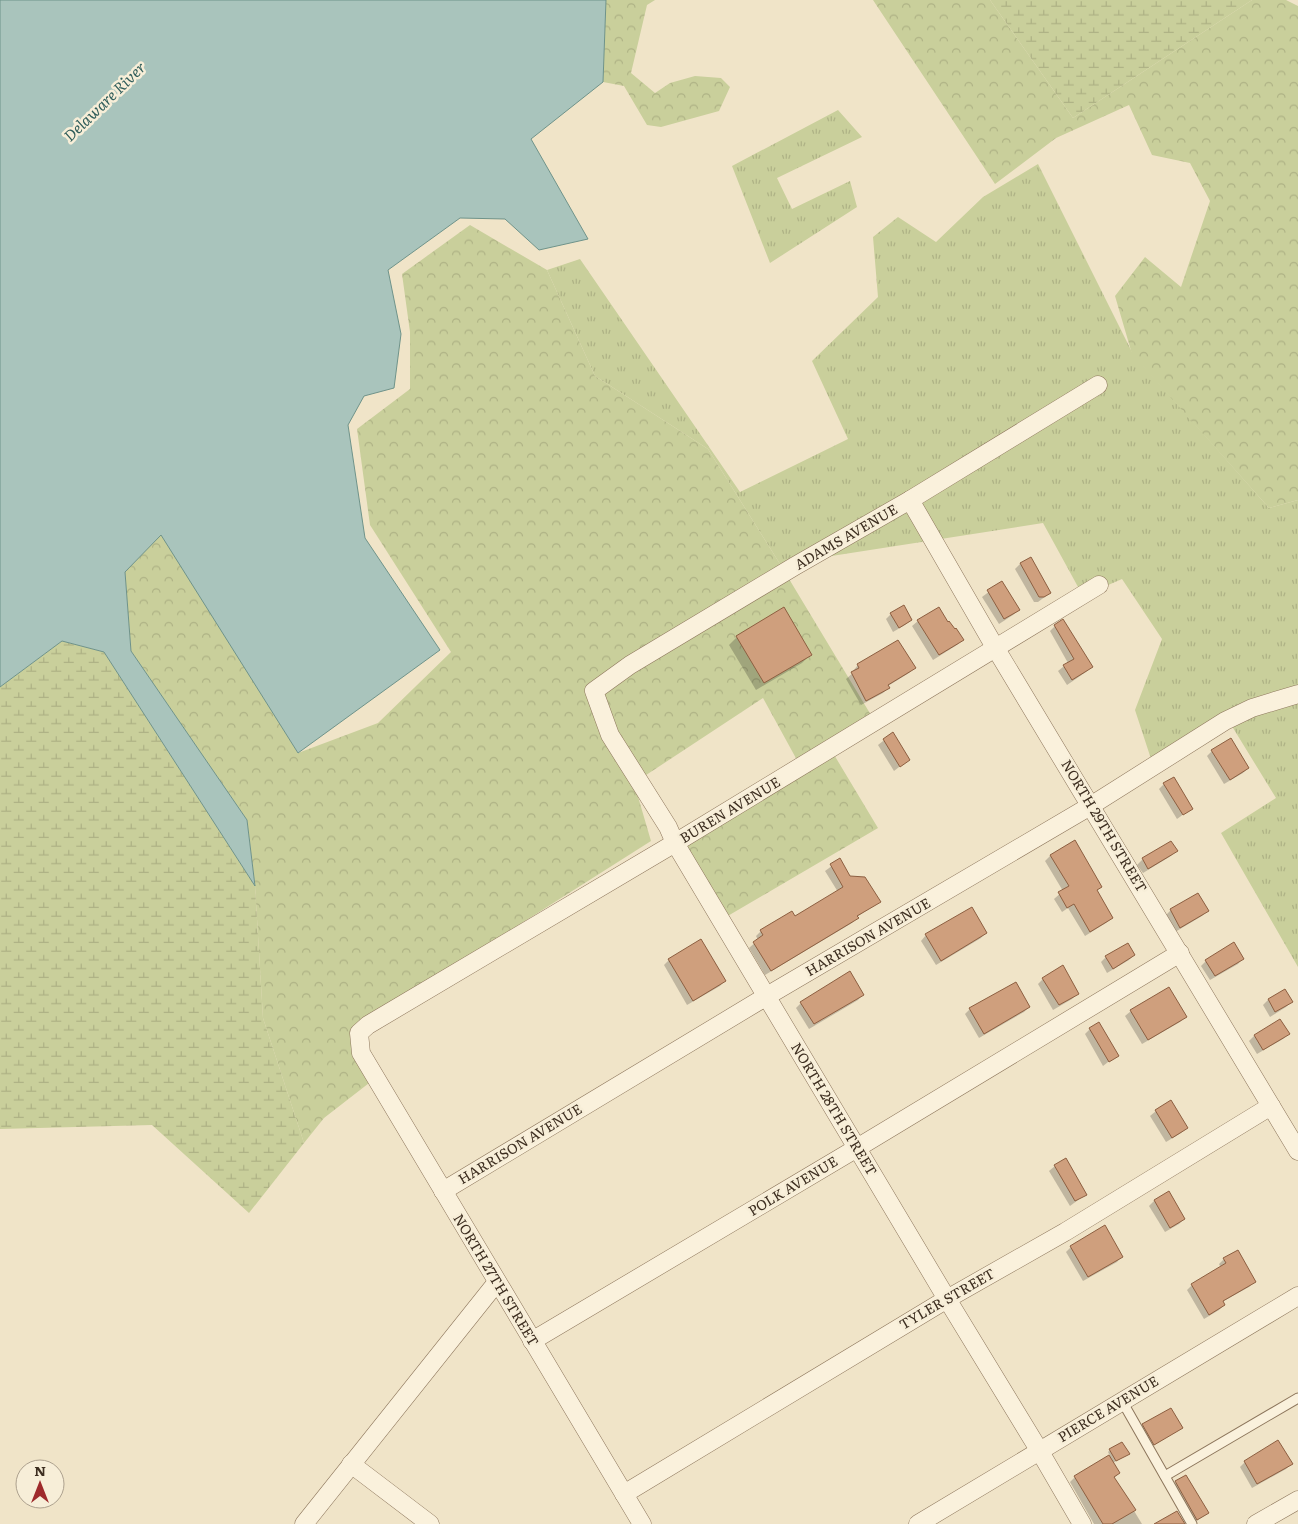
<svg xmlns="http://www.w3.org/2000/svg" width="1298" height="1524" viewBox="0 0 1298 1524" font-family="Literata,serif">
<style>
.grass{fill:url(#grass-tufts)}
.forest{fill:url(#forest-crowns)}
.wetland{fill:url(#wetland-marsh)}
.water{fill:#a9c4bc;stroke:#6f938a}
.shadow{fill:#0003}
.building{fill:#cf9f7d;stroke:#8d5f41}
.lines{fill:none;stroke-linecap:round;stroke-linejoin:round}
.lane-casing{stroke:#8d765c;stroke-width:11}
.street-casing{stroke:#8d765c;stroke-width:19}
.lane{stroke:#faf1dc;stroke-width:9}
.street{stroke:#faf1dc;stroke-width:18}
.labels{text-anchor:middle;stroke-width:5;stroke-linejoin:round;paint-order:stroke}
.street-label{font-size:14px;fill:#3d2e20;stroke:#f7eed8}
.water-label{font-size:15px;font-style:italic;fill:#2f5d5a;stroke:#f7eed8}
</style>
<defs>
<pattern id="grass-tufts" width="24" height="20" patternUnits="userSpaceOnUse" patternTransform="scale(1.25)"><rect width="24" height="20" fill="#c9cf9b"/><path d="M3 7l-1-3M5 7V3M7 7l1-3M15 17l-1-3M17 17v-4M19 17l1-3" fill="none" stroke="#aeb285"/></pattern>
<pattern id="forest-crowns" width="20" height="18" patternUnits="userSpaceOnUse" patternTransform="scale(1.25)"><rect width="20" height="18" fill="#c9cf9b"/><path d="M2 6a3 3 0 1 1 6 0M12 15a3 3 0 1 1 6 0" fill="none" stroke="#aeb285"/></pattern>
<pattern id="wetland-marsh" width="20" height="14" patternUnits="userSpaceOnUse" patternTransform="scale(1.25)"><rect width="20" height="14" fill="#c9cf9b"/><path d="M1 5h8M5 5V1M11 12h8M15 12V8" fill="none" stroke="#aeb285"/></pattern>
</defs>
<rect width="100%" height="100%" fill="#f0e4c8"/>
<g class="grass">
<path d="M838,110L862,137L777,178L792,209L850,181L857,207L770,263L732,166Z"/>
<path d="M1038,164L1133,354L1269,508L1298,500V967L1221,833L1276,798L1230,723L1153,765L1135,710L1162,639L1122,579L1083,596L1043,523L780,564L708,449L595,376L547,270L580,259L740,492L848,439L812,361L878,297L873,237L898,217L936,242L983,197Z"/>
</g>
<g class="forest">
<path d="M606,0H655L647,5L631,73L655,93L670,83L695,76L721,78L730,87L719,111L661,127L647,125L624,86L603,82Z"/>
<path d="M873,0H990L1073,118L1252,0H1286L1298,6V500L1269,508L1132,354L1115,296L1145,257L1181,287L1210,201L1190,163L1152,155L1129,105L1056,138L995,184Z"/>
<path d="M470,225L547,270L595,376L708,449L780,564L877,725L833,753L878,828L726,917L682,843L803,771L763,698L634,783L651,841L358,1027L382,1073L324,1118L304,1143L263,1018L255,886L247,820L131,651L125,572L161,534L298,753L378,723L451,652L370,525L357,429L410,389V332L402,274Z"/>
</g>
<g class="wetland">
<path d="M990,0H1252L1073,118Z"/>
<path d="M62,641L104,652L255,886L263,1018L304,1143L249,1213L152,1125L0,1129V687Z"/>
</g>
<path class="water" d="M0,0H606L603,82L531,139L588,239L539,250L505,219L460,218L388,270L401,334L394,388L364,396L348,425L365,538L440,650L298,753L161,535L125,572L131,651L247,820L255,886L104,652L62,641L0,687Z"/>
<g class="shadow">
<path d="M1020,564L1050,593L1038,602H1034L1015,569Z"/>
<path d="M1002,582L1019,610L1013,615L999,624L982,597Z"/>
<path d="M938,609L947,623L962,640L957,645L933,660L912,626L918,621Z"/>
<path d="M891,614L911,620L905,625L893,632L886,619Z"/>
<path d="M1055,626L1091,667L1086,672L1067,685L1058,671L1068,663L1050,631Z"/>
<path d="M737,637L810,655L802,663L756,690L729,645Z"/>
<path d="M858,665L914,668L909,673L888,686V688L883,693L861,705L846,679L854,672L853,671Z"/>
<path d="M892,734L908,760L894,771L878,745Z"/>
<path d="M1212,751L1248,768L1243,773L1224,784L1207,756Z"/>
<path d="M1164,784L1192,808L1177,819L1159,789Z"/>
<path d="M1075,842L1101,887L1096,891L1112,918L1106,923L1085,936L1068,908L1062,912L1054,899L1063,891L1045,861L1050,856Z"/>
<path d="M1171,842L1176,850L1171,856L1143,873L1137,865L1143,859Z"/>
<path d="M840,860L850,877L879,902L857,917L852,923L765,975L749,948L758,940L756,936L761,931L792,913L794,917L838,892L825,871Z"/>
<path d="M1198,895L1207,911L1202,916L1175,932L1165,916L1171,910Z"/>
<path d="M986,932L981,938L936,965L921,941L926,935Z"/>
<path d="M1134,955L1129,960L1107,973L1101,962L1106,957Z"/>
<path d="M1243,958L1238,964L1210,980L1201,966L1206,961Z"/>
<path d="M669,960L725,980L720,986L687,1005L664,965Z"/>
<path d="M1043,979L1078,993L1072,999L1053,1010L1038,984Z"/>
<path d="M1284,991L1291,1002L1286,1007L1270,1017L1263,1005L1268,1000Z"/>
<path d="M863,994L858,1000L809,1029L796,1008L801,1003Z"/>
<path d="M1029,1007L1024,1012L979,1038L965,1014L970,1009Z"/>
<path d="M1131,1011L1185,1017L1180,1022L1142,1044L1125,1016Z"/>
<path d="M1090,1029L1117,1055L1103,1066L1085,1034Z"/>
<path d="M1288,1034L1283,1039L1257,1054L1249,1041L1254,1036Z"/>
<path d="M1156,1111L1187,1128L1181,1133L1166,1142L1150,1116Z"/>
<path d="M1055,1166L1086,1194L1070,1206L1049,1171Z"/>
<path d="M1169,1193L1184,1219L1179,1224L1165,1232L1149,1206L1154,1201Z"/>
<path d="M1071,1247L1122,1256L1117,1262L1083,1281L1066,1252Z"/>
<path d="M1224,1259L1254,1282L1249,1287L1222,1302L1224,1305L1219,1310L1204,1319L1187,1290L1192,1285L1221,1268L1219,1264Z"/>
<path d="M1143,1425L1181,1427L1150,1448L1139,1430Z"/>
<path d="M1110,1450L1128,1454L1113,1463L1119,1473L1114,1478L1142,1524H1094L1070,1482L1075,1477L1110,1456L1108,1452Z"/>
<path d="M1245,1462L1291,1464L1286,1469L1252,1488L1240,1467Z"/>
<path d="M1185,1476L1208,1513L1192,1524L1170,1487Z"/>
</g>
<g class="building">
<path d="M1031,557L1051,593L1044,597H1039L1020,563Z"/>
<path d="M1002,581L1020,610L1004,619L987,590Z"/>
<path d="M904,605L912,620L899,628L890,613Z"/>
<path d="M784,607L812,655L764,683L736,636Z"/>
<path d="M939,607L948,622L949,621L955,629L956,628L964,640L939,655L917,620Z"/>
<path d="M1063,619L1093,667L1072,680L1063,665L1074,659L1054,625Z"/>
<path d="M898,640L916,668L888,685L890,688L866,701L851,672L859,668L857,664Z"/>
<path d="M893,732L910,760L900,767L883,739Z"/>
<path d="M1231,738L1249,768L1230,780L1211,750Z"/>
<path d="M1174,777L1193,809L1183,815L1163,783Z"/>
<path d="M1075,840L1102,887L1097,890L1113,918L1090,932L1074,904L1067,908L1058,892L1069,886L1050,855Z"/>
<path d="M1171,841L1178,851L1148,869L1142,858Z"/>
<path d="M840,858L850,876L865,877L881,902L857,916L859,918L771,971L753,942L763,935L760,930L792,911L795,916L843,887L830,864Z"/>
<path d="M1198,893L1209,911L1180,928L1170,909Z"/>
<path d="M972,907L987,933L941,961L925,934Z"/>
<path d="M701,939L726,981L693,1001L668,959Z"/>
<path d="M1234,942L1244,959L1215,976L1205,960Z"/>
<path d="M1128,943L1135,955L1113,969L1105,956Z"/>
<path d="M1063,965L1079,994L1059,1005L1042,978Z"/>
<path d="M850,971L864,995L814,1024L800,1002Z"/>
<path d="M1016,982L1030,1007L984,1034L969,1008Z"/>
<path d="M1169,987L1187,1017L1148,1040L1130,1010Z"/>
<path d="M1285,989L1293,1002L1275,1012L1268,999Z"/>
<path d="M1280,1019L1290,1034L1263,1050L1254,1035Z"/>
<path d="M1099,1022L1119,1056L1109,1062L1089,1028Z"/>
<path d="M1171,1100L1188,1128L1172,1138L1155,1110Z"/>
<path d="M1066,1158L1087,1195L1075,1201L1054,1165Z"/>
<path d="M1169,1191L1185,1219L1170,1228L1154,1200Z"/>
<path d="M1105,1225L1123,1257L1088,1277L1070,1246Z"/>
<path d="M1238,1250L1256,1282L1223,1301L1225,1305L1209,1315L1191,1284L1226,1263L1223,1258Z"/>
<path d="M1171,1408L1183,1428L1154,1445L1142,1424Z"/>
<path d="M1278,1440L1293,1464L1257,1484L1244,1461Z"/>
<path d="M1122,1442L1130,1454L1116,1461L1109,1449Z"/>
<path d="M1109,1455L1120,1473L1114,1477L1136,1510L1112,1524H1103L1074,1476Z"/>
<path d="M1186,1475L1209,1513L1197,1520L1175,1481Z"/>
<path d="M1177,1511L1185,1524H1154Z"/>
</g>
<g class="lines">
<g class="lane-casing">
<g id="lane">
<path d="M1122,1401L1192,1524"/>
<path d="M1165,1476L1298,1398"/>
</g>
</g>
<g class="street-casing">
<g id="street">
<path d="M910,500L996,649L1298,1151"/>
<path d="M443,1191L767,996L1092,805L1225,721L1252,708L1298,694"/>
<path d="M532,1341L857,1148L1180,953"/>
<path d="M351,1464L430,1524"/>
<path d="M624,1494L947,1299L1065,1232L1271,1106"/>
<path d="M304,1524L497,1282"/>
<path d="M642,1524L361,1053L359,1033L368,1025L675,843L1099,585"/>
<path d="M918,1524L1298,1296"/>
<path d="M1082,1524L1039,1450L947,1299L675,843L668,827L610,735L594,691L630,665L795,566L910,500L1098,385"/>
<path d="M1256,1524L1298,1500"/>
</g>
</g>
<use href="#lane" class="lane"/>
<use href="#street" class="street"/>
</g>
<g class="labels">
<g class="street-label">
<text transform="translate(846 537) rotate(-30)" y="5">ADAMS AVENUE</text>
<text transform="translate(730 810) rotate(-31)" y="5">BUREN AVENUE</text>
<text transform="translate(1104 826) rotate(59)" y="5">NORTH 29TH STREET</text>
<text transform="translate(868 937) rotate(-30)" y="5">HARRISON AVENUE</text>
<text transform="translate(834 1109) rotate(59)" y="5">NORTH 28TH STREET</text>
<text transform="translate(520 1144) rotate(-31)" y="5">HARRISON AVENUE</text>
<text transform="translate(793 1186) rotate(-31)" y="5">POLK AVENUE</text>
<text transform="translate(496 1280) rotate(59)" y="5">NORTH 27TH STREET</text>
<text transform="translate(947 1299) rotate(-30)" y="5">TYLER STREET</text>
<text transform="translate(1108 1409) rotate(-31)" y="5">PIERCE AVENUE</text>
</g>
<g class="water-label">
<text transform="translate(105 102) rotate(-44)" y="5">Delaware River</text>
</g>
</g>
<g transform="translate(40 1484)"><circle r="24" fill="#f7eed8" stroke="#ada18e"/>
<path d="M0-4L9 19L0 12L-9 19Z" fill="#9e2a2b"/>
<text y="-8" font-size="14" font-weight="bold" text-anchor="middle" fill="#3d2e20">N</text>
</g>
</svg>
